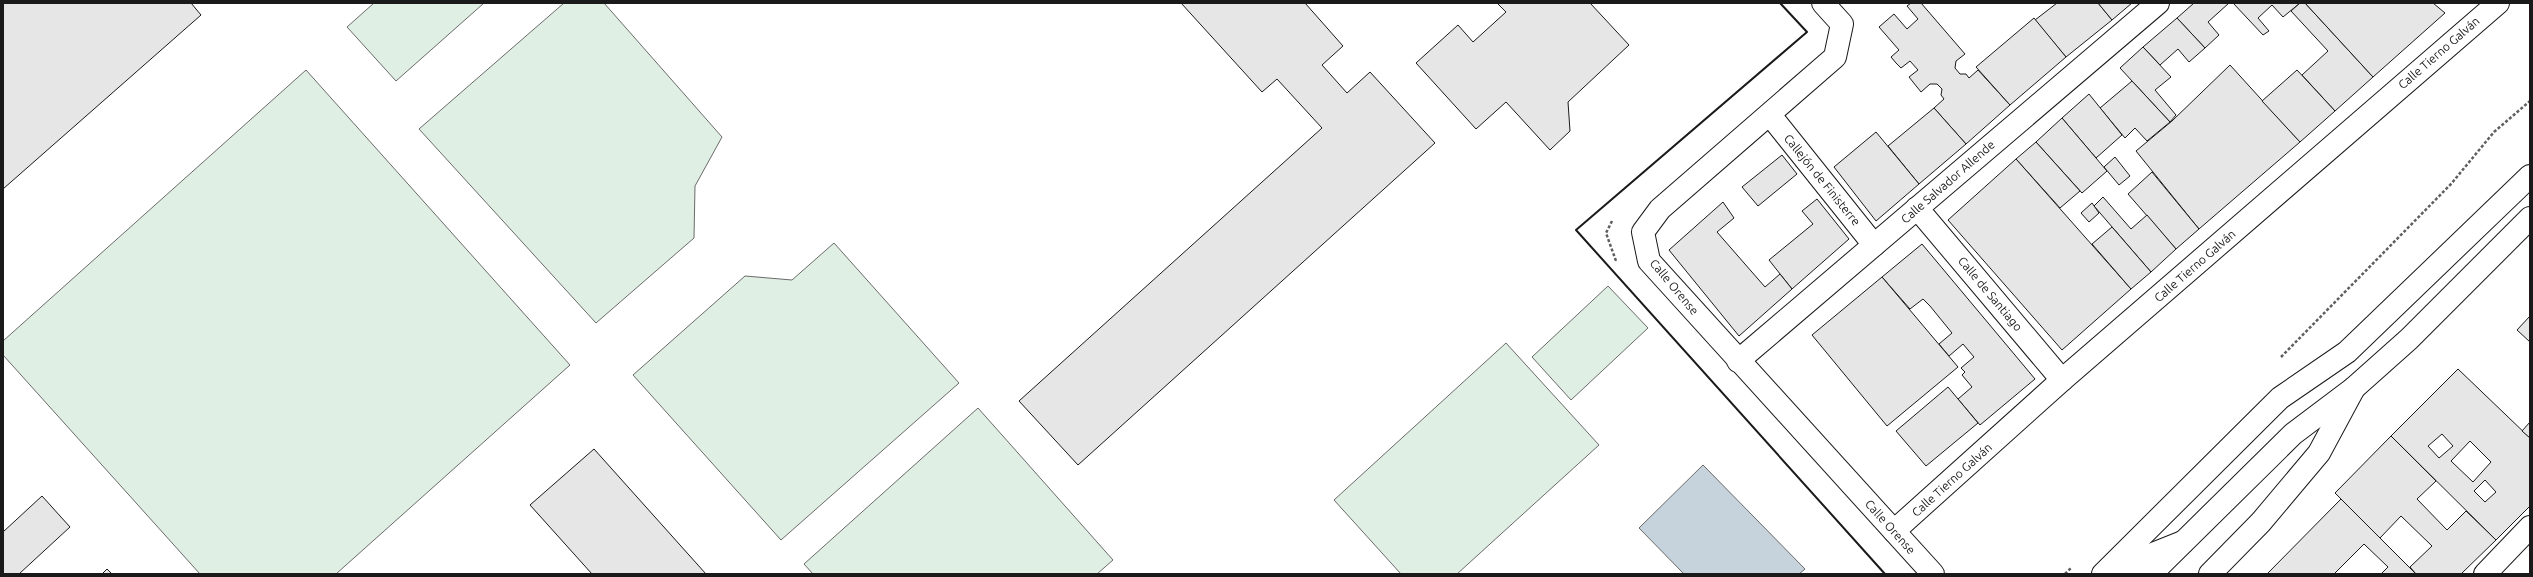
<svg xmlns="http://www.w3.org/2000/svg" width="2533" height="577" viewBox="0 0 2533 577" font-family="Ubuntu,sans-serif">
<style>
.green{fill:#e0efe3;stroke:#6a6a6a}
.water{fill:#c6d2dc;stroke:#6a6a6a}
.building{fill:#e6e6e6;stroke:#1a1a1a;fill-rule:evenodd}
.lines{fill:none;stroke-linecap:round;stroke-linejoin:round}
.minor-casing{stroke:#1a1a1a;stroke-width:24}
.secondary-casing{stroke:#1a1a1a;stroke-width:24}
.primary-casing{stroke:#1a1a1a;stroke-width:24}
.path{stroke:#5f5f5f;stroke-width:2.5;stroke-dasharray:3 2;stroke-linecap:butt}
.minor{stroke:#fff;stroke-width:22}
.secondary{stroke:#fff;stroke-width:22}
.primary{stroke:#fff;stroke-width:22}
.wall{stroke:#1a1a1a;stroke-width:2}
.labels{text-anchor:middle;stroke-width:3;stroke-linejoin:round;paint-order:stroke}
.street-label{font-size:12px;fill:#1a1a1a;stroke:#fff}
</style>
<rect width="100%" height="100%" fill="#fff"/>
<g class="green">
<path d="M374,3H484L396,81L347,27Z"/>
<path d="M564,3H604L722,137L695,186L694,238L596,323L419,129Z"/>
<path d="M306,70L570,365L336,574H200L3,355V341Z"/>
<path d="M834,243L959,383L781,540L633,375L745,276L792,280Z"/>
<path d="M1608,286L1648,328L1571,400L1532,357Z"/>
<path d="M1506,343L1599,445L1457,574H1401L1334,500Z"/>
<path d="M978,408L1113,560L1097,574H813L804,564Z"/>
</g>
<path class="water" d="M1703,465L1805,569L1799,574H1684L1639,528Z"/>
<g class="building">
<path d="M3,3H191L201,15L3,189Z"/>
<path d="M1181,3H1305L1343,46L1322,65L1347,93L1370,72L1435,143L1078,465L1019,401L1322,128L1277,79L1262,92Z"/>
<path d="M1497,3H1590L1629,45L1568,102L1570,131L1550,150L1506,102L1476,129L1416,63L1458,25L1473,42L1506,12Z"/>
<path d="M1911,3H1921L1965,54L1956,61L1955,68L1960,74H1966L1969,78L1978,70L2010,105L1966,144L1934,108L1944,99L1941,95L1942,89L1937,84H1930L1921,92L1909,77L1918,70L1910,61L1901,68L1896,63L1891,57L1899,50L1879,27L1894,14L1907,29L1918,19L1907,6Z"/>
<path d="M2057,3H2098L2112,20L2066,57L2035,20Z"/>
<path d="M2098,3H2132L2112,20Z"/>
<path d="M2194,3H2229L2208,22L2219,35L2205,48L2177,18Z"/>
<path d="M2233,3H2300L2283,17L2272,5L2258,18L2269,31L2263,35Z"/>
<path d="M2300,3H2305L2373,77L2335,111L2302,75L2328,51L2291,11Z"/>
<path d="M2305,3H2433L2445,13L2373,77Z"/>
<path d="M2034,18L2066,57L2010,105L1976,67Z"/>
<path d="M2177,18L2205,48L2189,62L2178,49L2160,65L2143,47Z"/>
<path d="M2143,47L2171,77L2155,90L2176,115L2170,122L2120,68Z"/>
<path d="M2230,65L2300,142L2199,229L2136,151L2172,121Z"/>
<path d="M2297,70L2335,111L2300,142L2262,101Z"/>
<path d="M2132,81L2170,122L2147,141L2135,128L2125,138L2100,108Z"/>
<path d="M2089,94L2122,135L2096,158L2062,118Z"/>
<path d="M1934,108L1966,144L1919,184L1888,146Z"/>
<path d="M2062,118L2107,171L2082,193L2036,142Z"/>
<path d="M1876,132L1919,184L1876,221L1834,167Z"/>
<path d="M2036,142L2080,191L2060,208L2016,159Z"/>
<path d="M1782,155L1797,174L1758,206L1742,187Z"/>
<path d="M2115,157L2130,176L2119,185L2104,167Z"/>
<path d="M2016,159L2131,289L2062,350L1948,220Z"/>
<path d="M2152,172L2199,229L2176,249L2128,194Z"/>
<path d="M2103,197L2131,229L2147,215L2176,249L2151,272L2094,206Z"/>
<path d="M1817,199L1849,239L1792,289L1769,260L1813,224L1802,211Z"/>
<path d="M1723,202L1734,218L1717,232L1765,287L1780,274L1792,289L1739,336L1669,250Z"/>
<path d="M2092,203L2099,213L2089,222L2081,213Z"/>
<path d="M2112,227L2151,272L2131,289L2092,244Z"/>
<path d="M1922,244L2035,379L1980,425L1958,399L1972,387L1962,375L1965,372L1961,368L1974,357L1963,344L1949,356L1939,344L1952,333L1930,306L1923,299L1910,309L1882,277Z"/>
<path d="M1882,277L1958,367L1887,426L1812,335Z"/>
<path d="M2530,316V342L2517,330Z"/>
<path d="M2458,369L2530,438V506L2496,540L2391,436ZM2442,434L2453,446L2439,458L2428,446ZM2470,441L2491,462L2473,482L2451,461ZM2485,480L2496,492L2485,502L2474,491Z"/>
<path d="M1948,387L1978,423L1926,466L1896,431Z"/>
<path d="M2530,422V438L2522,431Z"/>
<path d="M2391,436L2436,481L2417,499L2447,530L2466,511L2496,540L2461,574H2416L2410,567L2432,546L2401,516L2380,538L2335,493Z"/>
<path d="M594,449L706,574H592L530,505Z"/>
<path d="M42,496L70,527L19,574H3V532Z"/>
<path d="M2341,499L2416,574H2381L2388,567L2364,544L2334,574H2267Z"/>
<path d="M107,569L112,574H102Z"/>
</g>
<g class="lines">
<g class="minor-casing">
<g id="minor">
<path d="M1770,115L1874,245"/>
<path d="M1917,208L2062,380"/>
<path d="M1738,361L2158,3"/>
<path d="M1894,531L2062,380L2498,3"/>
<path d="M2210,574L2261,522L2319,453L2354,388"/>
<path d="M2485,574L2530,527"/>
</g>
</g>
<g class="secondary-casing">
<g id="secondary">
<path d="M1823,3L1842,24L1835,57L1660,209L1643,232L1649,261L1933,574"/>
<path d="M2129,574L2148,556L2183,542"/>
</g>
</g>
<g class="primary-casing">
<g id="primary">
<path d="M2103,574L2280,398L2347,352L2530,176"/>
<path d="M2151,574L2293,434L2354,388L2409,339L2530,218"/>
</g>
</g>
<g class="path">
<path d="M1612,221L1606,233L1616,261"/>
<path d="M2281,357L2451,184L2494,132L2530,101"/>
<path d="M2065,574L2072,567"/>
</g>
<use href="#minor" class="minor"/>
<use href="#secondary" class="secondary"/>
<use href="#primary" class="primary"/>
<path class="wall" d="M1780,3L1807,32L1576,230L1885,574"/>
</g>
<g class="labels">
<g class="street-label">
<text transform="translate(2439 53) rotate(-41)" y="4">Calle Tierno Galván</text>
<text transform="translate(1822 180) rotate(51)" y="4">Callejón de Finisterre</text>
<text transform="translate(1948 182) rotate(-41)" y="4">Calle Salvador Allende</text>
<text transform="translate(2195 266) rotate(-41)" y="4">Calle Tierno Galván</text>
<text transform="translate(1674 287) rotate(50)" y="4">Calle Orense</text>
<text transform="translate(1990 294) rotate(50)" y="4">Calle de Santiago</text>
<text transform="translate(1952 480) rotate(-42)" y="4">Calle Tierno Galván</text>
<text transform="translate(1890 527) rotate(48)" y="4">Calle Orense</text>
</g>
</g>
<rect width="2533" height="577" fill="none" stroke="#1a1a1a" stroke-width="8"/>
</svg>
